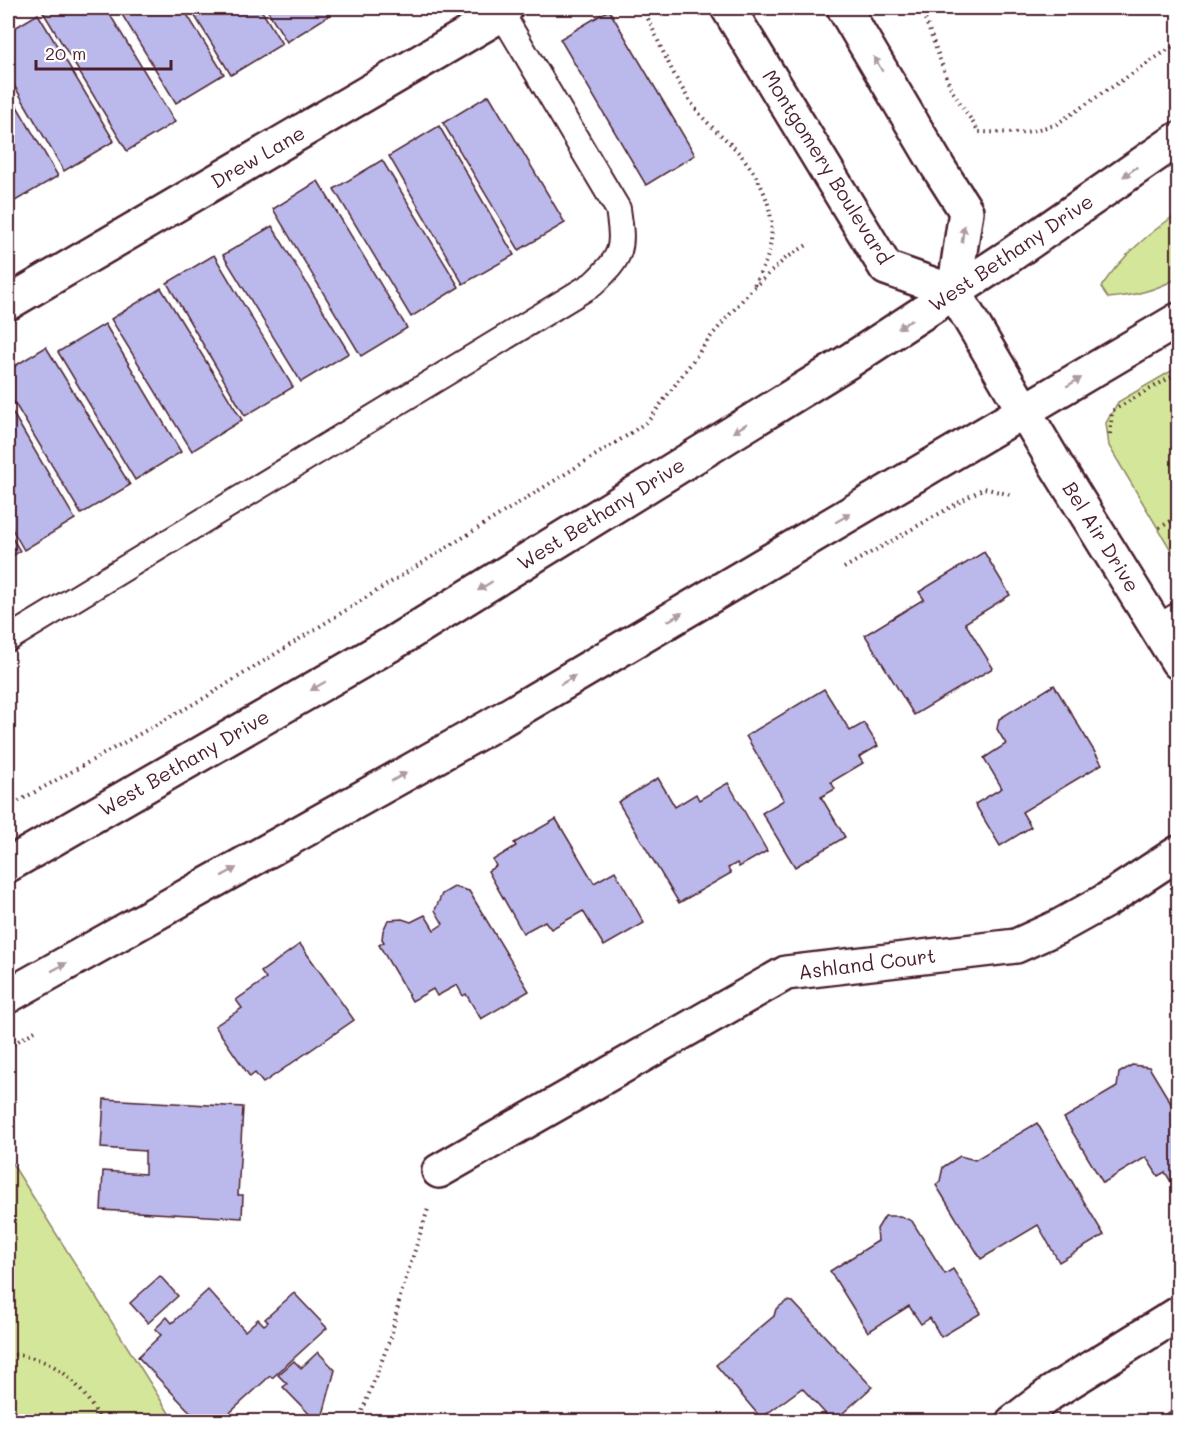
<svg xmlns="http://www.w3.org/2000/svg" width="1186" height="1429" viewBox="0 0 1186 1429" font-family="Mali,sans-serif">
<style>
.green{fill:#d4e69a;stroke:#8f8262;stroke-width:1.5}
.building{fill:#bbb9eb;stroke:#4a1f2b;stroke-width:1.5}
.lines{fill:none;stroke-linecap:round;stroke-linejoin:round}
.lane-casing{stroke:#4a1f2b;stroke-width:28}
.street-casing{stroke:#4a1f2b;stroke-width:38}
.secondary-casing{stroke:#4a1f2b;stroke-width:38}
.path{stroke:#4a1f2b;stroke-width:4;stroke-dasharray:1.5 4.5;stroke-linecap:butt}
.lane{stroke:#fff;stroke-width:24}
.street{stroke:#fff;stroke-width:33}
.secondary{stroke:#fff;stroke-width:33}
.oneway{fill:#ae9aa0}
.labels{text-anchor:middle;stroke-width:5;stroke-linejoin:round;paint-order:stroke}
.street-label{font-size:20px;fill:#4a1f2b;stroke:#fff}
</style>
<rect width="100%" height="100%" fill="#fff"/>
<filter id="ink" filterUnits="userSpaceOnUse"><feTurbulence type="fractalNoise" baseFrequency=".0167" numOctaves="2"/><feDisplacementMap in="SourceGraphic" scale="12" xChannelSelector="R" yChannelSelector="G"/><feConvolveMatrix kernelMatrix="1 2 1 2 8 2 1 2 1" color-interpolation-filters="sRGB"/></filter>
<g filter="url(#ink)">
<g class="green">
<path d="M1178,213V278C1156,290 1134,296 1108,298L1101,287C1122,256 1148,234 1178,213Z"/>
<path d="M1178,367V562L1109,446L1106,423L1118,402Z"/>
<path d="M8,1157L174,1421H8Z"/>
</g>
<g class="building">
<path d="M50,8H106L175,122L127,151L43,12Z"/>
<path d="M118,8H183L224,74L176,103Z"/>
<path d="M190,8H260L282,44L231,75Z"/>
<path d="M266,8H326L330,15L287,42Z"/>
<path d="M609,10L695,155L646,185L560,39Z"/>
<path d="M38,14L114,141L64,171L8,75V32Z"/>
<path d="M8,91L58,176L10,204L8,200Z"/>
<path d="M489,95L565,223L519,250L443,123Z"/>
<path d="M439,126L514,255L463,284L389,156Z"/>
<path d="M382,160L459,287L411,317L334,189Z"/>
<path d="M318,181L407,328L361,356L273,209Z"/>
<path d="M272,226L349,353L301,382L223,255Z"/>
<path d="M214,255L293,387L245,416L167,283Z"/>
<path d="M161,288L242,420L192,451L111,319Z"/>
<path d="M105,324L181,452L135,480L58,352Z"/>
<path d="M46,347L130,485L81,514L8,392V370Z"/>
<path d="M8,405L75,519L24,550L8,522Z"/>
<path d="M8,531L20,551L8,559Z"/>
<path d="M984,552L1010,595L965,623L993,668L914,715L865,635L924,599L919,592Z"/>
<path d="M1054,685L1102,764L1022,812L1031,827L1000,846L975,804L1002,788L984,758L1006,744L997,729L999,719Z"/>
<path d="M824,689L850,731L864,723L878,746L859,757L863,763L831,782L835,789L821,797L845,837L795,867L762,813L784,800L746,736Z"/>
<path d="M658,778L675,807L696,794L699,800L728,783L767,851L739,867L737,863L728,868L731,873L679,903L618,802Z"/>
<path d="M556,819L594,883L615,871L644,923L604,946L583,911L551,929L545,921L523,933L488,871L496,866L493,860L516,846L514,843Z"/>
<path d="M454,887L469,891L529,991L481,1019L466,994L463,996L457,985L437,996L433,989L412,1001L379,945L384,942L382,939L383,931L388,920L402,919L411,922L425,915L434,930L443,924L435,910L442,894Z"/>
<path d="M300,944L354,1020L263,1083L255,1073L250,1077L215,1026L242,1008L236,1000L266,979L261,972Z"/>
<path d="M1132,1065L1149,1067L1178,1115V1188L1176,1190L1165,1172L1158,1176L1146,1157L1103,1183L1064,1118L1117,1087L1119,1073Z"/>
<path d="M104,1099L243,1107L238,1195H243L242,1218L101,1210L103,1171L145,1174V1151L101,1148Z"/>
<path d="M1037,1123L1104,1235L1059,1262L1038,1225L981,1259L936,1185L940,1181L943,1167L960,1156L975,1160Z"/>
<path d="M885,1216H900L912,1221L945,1274L953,1269L981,1313L941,1337L930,1318L921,1324L909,1306L868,1332L830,1271L878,1241L877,1229Z"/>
<path d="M160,1276L178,1296L148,1323L130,1303Z"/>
<path d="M208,1290L245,1331L258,1319L264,1325L268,1322L265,1319L294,1293L327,1328L272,1378L270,1376L223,1419L212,1420L204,1419L197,1414L195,1417L138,1357L161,1335L155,1329L167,1317L172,1323Z"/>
<path d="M787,1301L793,1302L872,1387L833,1422L802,1388L761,1418L716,1365L774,1316L776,1309Z"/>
<path d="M318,1352L335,1370L321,1422H317L283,1387L287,1384L278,1375L294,1361L301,1368Z"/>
<path d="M1178,1406V1422H1155Z"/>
</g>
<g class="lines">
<g class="lane-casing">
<g id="lane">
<path d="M1157,628L1178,615"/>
<path d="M8,639L593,284C623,255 624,250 618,209L502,14"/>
</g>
</g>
<g class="street-casing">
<g id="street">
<path d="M8,303L502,14L506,8"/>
<path d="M439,1171L786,973L1016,946L1060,926L1105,901L1178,853"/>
<path d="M1013,1422L1051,1393L1178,1314"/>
</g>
</g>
<g class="secondary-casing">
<g id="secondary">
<path d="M728,8L886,268L954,292"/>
<path d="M844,8L938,167L966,211L954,292L1056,465L1178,662"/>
<path d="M8,865L393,643L849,361L1005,259L1178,139"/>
<path d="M8,996L489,727L1178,320"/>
</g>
</g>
<g class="path">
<path d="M643,8C660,43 674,82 699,113C710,127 726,138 738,152C764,181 780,219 767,258C764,267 758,277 753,287"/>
<path d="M921,8L951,89L979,132L1022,133L1055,125L1178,43"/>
<path d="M1110,434L1112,411L1178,373"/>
<path d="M1159,528L1178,517"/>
<path d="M844,568L984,488L1011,495"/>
<path d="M8,807L206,697L628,435L649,420L712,335L751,290L785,259L810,243"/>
<path d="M8,1047L35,1031"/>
<path d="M8,1354C57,1357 78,1381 102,1422"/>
<path d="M358,1422L391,1337L400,1297L428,1209"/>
</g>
<use href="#lane" class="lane"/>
<use href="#street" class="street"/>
<use href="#secondary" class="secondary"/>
</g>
<defs><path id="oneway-solid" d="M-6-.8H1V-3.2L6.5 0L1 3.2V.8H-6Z" transform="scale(1.5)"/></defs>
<g class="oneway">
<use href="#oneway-solid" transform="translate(878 64) rotate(-121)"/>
<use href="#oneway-solid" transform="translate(1130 172) rotate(145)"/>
<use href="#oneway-solid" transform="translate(963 234) rotate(-82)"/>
<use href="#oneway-solid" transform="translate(905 324) rotate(147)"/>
<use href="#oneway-solid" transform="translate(1074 382) rotate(-30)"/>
<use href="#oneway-solid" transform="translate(740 428) rotate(148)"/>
<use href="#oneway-solid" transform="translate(843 518) rotate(-30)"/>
<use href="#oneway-solid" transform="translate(485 586) rotate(148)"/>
<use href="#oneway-solid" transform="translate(675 617) rotate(-30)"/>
<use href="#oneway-solid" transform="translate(568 680) rotate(-31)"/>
<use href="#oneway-solid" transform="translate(318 686) rotate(150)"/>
<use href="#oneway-solid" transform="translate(399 777) rotate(-29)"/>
<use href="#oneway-solid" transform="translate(229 872) rotate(-29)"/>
<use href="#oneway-solid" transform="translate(59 967) rotate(-29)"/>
</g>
</g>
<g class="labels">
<g class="street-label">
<text transform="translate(258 157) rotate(-30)" y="7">Drew Lane</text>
<text transform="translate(827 167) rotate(58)" y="7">Montgomery Boulevard</text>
<text transform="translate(1011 253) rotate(-34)" y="7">West Bethany Drive</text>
<text transform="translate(601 514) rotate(-32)" y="7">West Bethany Drive</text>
<text transform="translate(1101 537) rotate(58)" y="7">Bel Air Drive</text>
<text transform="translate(184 763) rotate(-30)" y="7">West Bethany Drive</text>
<text transform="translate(867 964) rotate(-7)" y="7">Ashland Court</text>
</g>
</g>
<rect width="1186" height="1429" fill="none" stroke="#fff" stroke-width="30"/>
<rect x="15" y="15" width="1156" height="1399" fill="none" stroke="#4a1f2b" stroke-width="2" filter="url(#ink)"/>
<path d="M36 60v9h135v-9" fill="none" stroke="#4a1f2b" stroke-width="3"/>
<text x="45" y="60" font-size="18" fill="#4a1f2b" stroke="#ffffff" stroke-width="4.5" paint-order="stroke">20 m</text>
</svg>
